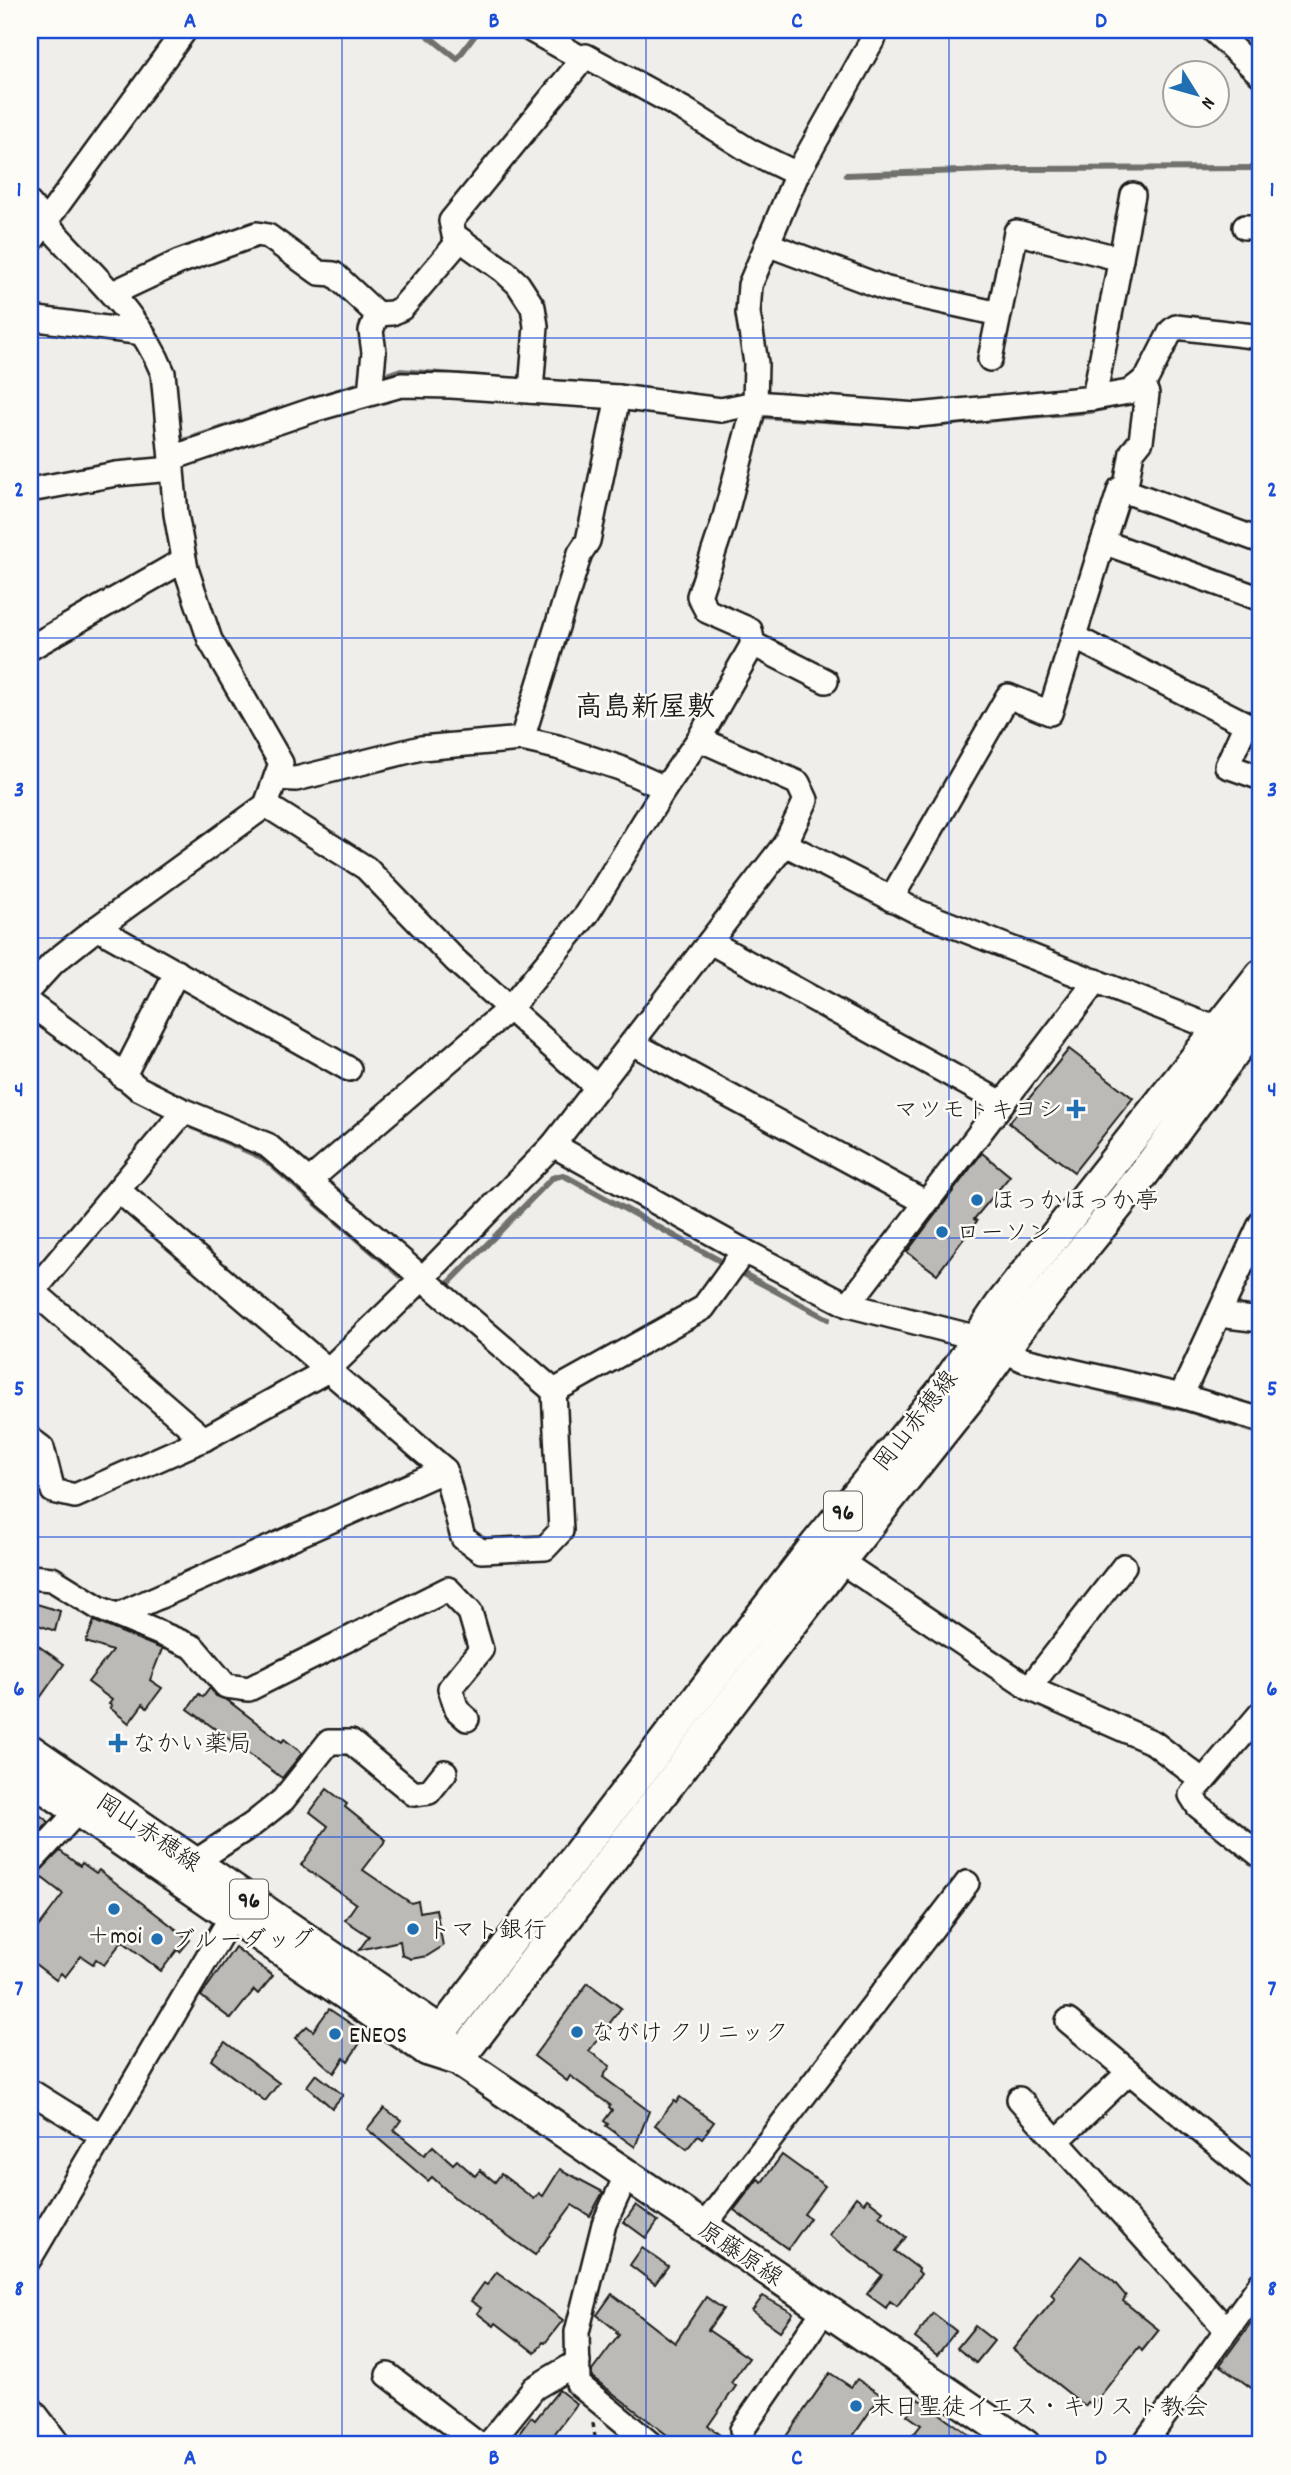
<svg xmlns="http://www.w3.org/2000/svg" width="1291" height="2475" viewBox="0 0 1291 2475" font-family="Dekko,'Klee One',sans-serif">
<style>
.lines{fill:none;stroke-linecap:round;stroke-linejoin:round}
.stream{stroke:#706f6d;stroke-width:6}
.river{stroke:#a8a7a3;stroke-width:37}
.building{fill:#bbbab6;stroke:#1c1c1c;stroke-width:2}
.minor-casing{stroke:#1c1c1c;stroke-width:28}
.major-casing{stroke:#1c1c1c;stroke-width:35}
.path{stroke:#1c1c1c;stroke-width:3.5;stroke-dasharray:5 5;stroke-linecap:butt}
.minor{stroke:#fdfcf7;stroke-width:23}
.major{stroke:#fdfcf7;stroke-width:30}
.grid{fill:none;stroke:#1d4ed8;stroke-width:2;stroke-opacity:0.55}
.poi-dot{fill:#1f6fb2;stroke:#fdfcf7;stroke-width:2.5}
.labels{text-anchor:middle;stroke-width:5;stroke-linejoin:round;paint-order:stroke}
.shield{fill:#fdfcf7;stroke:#605f5e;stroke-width:2}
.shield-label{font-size:23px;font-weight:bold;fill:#1c1c1c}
.poi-label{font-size:24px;fill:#1c1c1c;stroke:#fdfcf7;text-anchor:start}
.street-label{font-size:24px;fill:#1c1c1c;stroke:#fdfcf7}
.quarter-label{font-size:28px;font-weight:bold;fill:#1c1c1c;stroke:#fdfcf7}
.neatline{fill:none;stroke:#1d4ed8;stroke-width:2.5}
.grid-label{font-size:23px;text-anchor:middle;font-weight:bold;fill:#1d4ed8}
</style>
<rect width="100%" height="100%" fill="#f0eeea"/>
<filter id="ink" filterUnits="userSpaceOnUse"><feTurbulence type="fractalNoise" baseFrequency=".0143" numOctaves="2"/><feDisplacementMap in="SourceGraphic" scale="14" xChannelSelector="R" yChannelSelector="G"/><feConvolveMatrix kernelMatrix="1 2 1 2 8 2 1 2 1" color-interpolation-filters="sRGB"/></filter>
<g filter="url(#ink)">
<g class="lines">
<g class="stream">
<path d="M421,30L457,59L479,30"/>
<path d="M846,175L1019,169L1261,168"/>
<path d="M378,378L398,371L484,377"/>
<path d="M631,388L690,395"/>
<path d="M328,394L367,382"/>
<path d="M761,416L917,426L1090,411L1108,407"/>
<path d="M175,445L180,442L284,408"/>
<path d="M193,1127L263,1158L401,1276"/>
<path d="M742,1273L828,1319"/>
<path d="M449,1283L552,1178L563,1175L722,1262"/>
<path d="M1108,1392L1184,1409L1261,1433"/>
</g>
<path class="river" d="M1235,30L1261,54"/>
</g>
<g class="building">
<path d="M1069,1049L1133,1098L1074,1172L1009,1123Z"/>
<path d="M982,1153L1010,1176L974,1219L977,1221L937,1274L907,1252Z"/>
<path d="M30,1602L60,1611L55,1631L30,1622Z"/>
<path d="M94,1621L162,1649L150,1680L162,1688L147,1708L143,1704L129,1723L110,1708L112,1706L109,1704L112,1700L88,1682L112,1651L86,1642Z"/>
<path d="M30,1640L64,1664L30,1712Z"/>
<path d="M210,1688L216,1696L227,1700L282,1742L284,1739L302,1753L282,1778L188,1709L199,1694L203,1697Z"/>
<path d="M327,1789L347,1804L345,1807L386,1840L363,1870L411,1903L418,1901L420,1912L436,1909L443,1946L427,1956L411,1959L402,1955L400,1941L359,1950L369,1936L345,1920L356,1904L301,1865L328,1826L310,1812Z"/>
<path d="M30,1808L49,1822L30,1843Z"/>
<path d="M60,1851L80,1866L82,1863L96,1873L99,1870L190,1940L180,1952L177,1950L161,1971L122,1941L104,1965L96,1959L93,1964L81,1956L65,1977L61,1973L56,1980L30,1960V1938L63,1894L37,1874Z"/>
<path d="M235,1947L273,1976L258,1994L254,1990L231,2019L201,1996Z"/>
<path d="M588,1983L621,2008L589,2051L610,2066L603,2077L649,2111L635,2147L606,2126L608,2124L604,2121L612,2110L609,2107L610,2105L570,2076L567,2081L534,2056Z"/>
<path d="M329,2009L366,2034L348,2061L344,2058L334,2073L295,2038L307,2026L313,2031Z"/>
<path d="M225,2042L279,2083L265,2101L211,2060Z"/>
<path d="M316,2074L343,2095L332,2108L307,2086Z"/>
<path d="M680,2097L714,2122L702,2138L698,2135L687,2149L655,2125L674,2101L676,2103Z"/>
<path d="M384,2108L401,2120L394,2130L424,2155L433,2146L453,2164L457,2160L475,2176L480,2170L495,2182L501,2174L534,2199L539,2193L543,2196L560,2169L603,2192L590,2216L572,2205L535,2255L455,2198L432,2177L428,2181L367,2129Z"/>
<path d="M782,2155L825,2186L804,2214L810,2218L788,2249L734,2210L758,2179L762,2182Z"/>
<path d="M856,2197L864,2203L867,2199L883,2211L879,2216L906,2237L895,2251L919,2269L918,2271L921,2274L897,2306L890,2301L886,2308L867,2294L882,2275L829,2235Z"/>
<path d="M636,2205L658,2221L646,2238L624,2222Z"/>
<path d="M642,2248L668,2266L655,2284L630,2265Z"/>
<path d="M1081,2256L1114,2282L1126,2296L1123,2301L1159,2330L1142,2351L1139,2347L1093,2405L1088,2402L1085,2406L1013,2349L1055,2298L1051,2294Z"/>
<path d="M497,2272L563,2320L545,2343L543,2342L535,2353L496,2323L494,2326L477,2313L481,2308L471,2301L484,2283L487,2285Z"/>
<path d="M612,2294L675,2343L706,2297L723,2309L708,2330L749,2358L731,2383L736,2386L708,2426L733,2445H680L592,2377V2371L619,2335L616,2333L617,2331L597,2315Z"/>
<path d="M763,2296L793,2313L780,2331L752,2311Z"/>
<path d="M1261,2309V2395L1220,2365Z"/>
<path d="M933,2313L956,2331L937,2355L915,2338Z"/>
<path d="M975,2326L994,2341L976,2363L957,2348Z"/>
<path d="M830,2373L851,2387L857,2379L881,2395L847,2445H780Z"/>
<path d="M559,2390L577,2404L546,2445H523L515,2439L531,2417L535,2420Z"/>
<path d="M919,2399L950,2421L983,2445H905L921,2425L907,2415Z"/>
</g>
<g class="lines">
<g class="minor-casing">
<g id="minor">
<path d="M531,30L583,59L586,56L685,110L750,151L797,174"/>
<path d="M1213,30L1261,75"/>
<path d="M30,204C74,261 135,303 163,373L176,514L186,569L210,640L281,763L266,805L97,928L54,962L30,988"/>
<path d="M1245,227H1261"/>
<path d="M30,243L185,30"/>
<path d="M767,244L887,289L999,314"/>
<path d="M113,293L179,262L257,234L268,236L319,273L334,274L377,314L371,331L374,352L370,393"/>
<path d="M377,314L392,313L402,308L460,240"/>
<path d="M30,318L143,333"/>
<path d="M990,359L1016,232L1121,259"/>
<path d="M531,391L536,326L533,307L518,284L504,271L454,235L451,221L583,59"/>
<path d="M1094,398L1133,195"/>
<path d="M172,458L313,410L401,385L451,386L618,397L721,410L755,403L917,415L1094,398L1129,392L1147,378L1171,331L1176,327L1261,337"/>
<path d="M30,490L116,474L172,469"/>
<path d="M1125,491L1132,452L1141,441L1147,394L1142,382"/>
<path d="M1103,542L1120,489L1261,541"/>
<path d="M1074,637L1246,724L1227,766L1261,778"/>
<path d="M30,648L184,560"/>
<path d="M826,681L753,644L750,630L707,611L699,596L723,524L755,403L756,363L748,313L750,285L797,174L878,30"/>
<path d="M522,739L580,553L588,541L618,397"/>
<path d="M276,778L296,779L421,748L522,739L557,747L620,768L665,788"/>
<path d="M266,805L366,868L456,961L598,1088"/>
<path d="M785,844L916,911L1201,1023L1223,1026"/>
<path d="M891,899L1008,696L1050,713L1103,542L1261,599"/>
<path d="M97,928L349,1069"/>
<path d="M710,942L1002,1103"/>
<path d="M30,1004L89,1047L138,1088L184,1111L267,1145L554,1391"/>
<path d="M632,1043L925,1202"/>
<path d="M123,1077L177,972"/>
<path d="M553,1145L744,1251L848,1305L978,1338L1024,1360L1181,1396L1261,1420"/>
<path d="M310,1180L510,1008L587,914L665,788L699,739L753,644"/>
<path d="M118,1190L445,1470L463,1538L481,1551L545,1548L561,1531L554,1391L703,1308L744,1251"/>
<path d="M33,1291L204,1439"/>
<path d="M30,1295L184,1111"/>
<path d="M848,1305L1096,981"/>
<path d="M1219,1315L1261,1320"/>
<path d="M1181,1396L1261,1223"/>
<path d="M30,1439L42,1448L53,1491L75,1496L204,1439L328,1370L423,1278L553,1145L785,844L806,800L798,783L699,739"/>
<path d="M840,1561L1029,1688L1154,1743L1203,1781"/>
<path d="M30,1577L52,1579L99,1608L193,1647L226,1686L249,1689L448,1589L470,1612L481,1650L450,1688L457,1710L467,1719"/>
<path d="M118,1615L445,1470"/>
<path d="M1029,1688L1124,1566"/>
<path d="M1261,1713L1191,1795L1198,1806L1261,1856"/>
<path d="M195,1862L253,1824L283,1800L329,1742H351L414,1794L429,1792L445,1772"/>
<path d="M30,1863L89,1799"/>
<path d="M1068,2021L1261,2181"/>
<path d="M30,2091L102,2136"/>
<path d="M1019,2099L1226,2329"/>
<path d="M1057,2141L1129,2072"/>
<path d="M627,2174L604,2224L577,2332L578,2384L652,2445"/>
<path d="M703,2227L967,1883"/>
<path d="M30,2258L240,1902"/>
<path d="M388,2375L479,2445"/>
<path d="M30,2407L59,2445"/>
<path d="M742,2430L825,2309"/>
<path d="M488,2445L534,2388L578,2362"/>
<path d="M1143,2445L1261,2283"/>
</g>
</g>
<g class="major-casing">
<g id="major">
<path d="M30,1750L442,2032L450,2047"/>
<path d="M30,1778L427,2050L458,2060L1025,2445"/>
<path d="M427,2050L817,1543L941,1392L1001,1304L1261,975"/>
<path d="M458,2060L840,1561L968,1400L1024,1322L1142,1176L1261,1016"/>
</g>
</g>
<path class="path" d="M593,2423L596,2445"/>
<use href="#minor" class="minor"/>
<use href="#major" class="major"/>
</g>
</g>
<path class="grid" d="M342,30V2445M646,30V2445M949,30V2445M30,338H1261M30,638H1261M30,938H1261M30,1238H1261M30,1537H1261M30,1837H1261M30,2137H1261"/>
<g class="poi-dot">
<path d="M1072.5 1098.5h7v7h7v7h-7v7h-7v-7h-7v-7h7z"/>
<circle cx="977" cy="1200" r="7"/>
<circle cx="942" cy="1232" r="7"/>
<path d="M114.5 1732.5h7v7h7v7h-7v7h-7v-7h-7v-7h7z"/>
<circle cx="114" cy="1909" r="7"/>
<circle cx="413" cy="1929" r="7"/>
<circle cx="157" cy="1939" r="7"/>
<circle cx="577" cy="2032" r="7"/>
<circle cx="335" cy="2034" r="7"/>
<circle cx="856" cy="2406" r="7"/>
</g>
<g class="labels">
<g class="shield">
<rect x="824" y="1491.5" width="38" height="39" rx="5"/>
<rect x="230" y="1879.5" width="38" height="39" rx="5"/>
</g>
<g class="shield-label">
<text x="843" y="1519">96</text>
<text x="249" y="1907">96</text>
</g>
<g class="poi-label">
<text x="1062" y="1117" text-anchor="end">マツモトキヨシ</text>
<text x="991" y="1208">ほっかほっか亭</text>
<text x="956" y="1240">ローソン</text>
<text x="132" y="1751">なかい薬局</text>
<text x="427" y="1937">トマト銀行</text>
<text x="114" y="1943" text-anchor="middle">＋moi</text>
<text x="171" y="1947">ブルーダッグ</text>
<text x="591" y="2040">ながけ クリニック</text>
<text x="349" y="2042">ENEOS</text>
<text x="870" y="2414">末日聖徒イエス・キリスト教会</text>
</g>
<g class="street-label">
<text transform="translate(915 1420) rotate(-52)" y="8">岡山赤穂線</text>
<text transform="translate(149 1832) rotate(34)" y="8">岡山赤穂線</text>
<text transform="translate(741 2253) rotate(34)" y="8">原藤原線</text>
</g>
<g class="quarter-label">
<text x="645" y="715">高島新屋敷</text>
</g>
</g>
<rect width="1291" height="2475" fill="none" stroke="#fdfcf7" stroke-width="77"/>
<g transform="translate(1196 94) rotate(127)"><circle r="33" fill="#fdfcf7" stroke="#a3a29f" stroke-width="2"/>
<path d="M0-5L12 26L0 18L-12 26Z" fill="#1f6fb2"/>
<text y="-10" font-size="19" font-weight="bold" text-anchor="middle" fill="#1c1c1c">N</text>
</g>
<rect x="38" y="38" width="1214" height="2398" class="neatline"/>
<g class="grid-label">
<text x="190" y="27">A</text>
<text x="494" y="27">B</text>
<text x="797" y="27">C</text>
<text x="1101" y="27">D</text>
<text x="19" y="196">1</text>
<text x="1272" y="196">1</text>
<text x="19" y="496">2</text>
<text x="1272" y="496">2</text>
<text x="19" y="796">3</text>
<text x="1272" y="796">3</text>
<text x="19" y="1096">4</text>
<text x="1272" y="1096">4</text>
<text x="19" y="1395">5</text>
<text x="1272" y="1395">5</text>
<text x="19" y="1695">6</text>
<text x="1272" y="1695">6</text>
<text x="19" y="1995">7</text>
<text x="1272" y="1995">7</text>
<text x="19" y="2295">8</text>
<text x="1272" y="2295">8</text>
<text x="190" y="2464">A</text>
<text x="494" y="2464">B</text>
<text x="797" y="2464">C</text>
<text x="1101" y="2464">D</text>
</g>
</svg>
